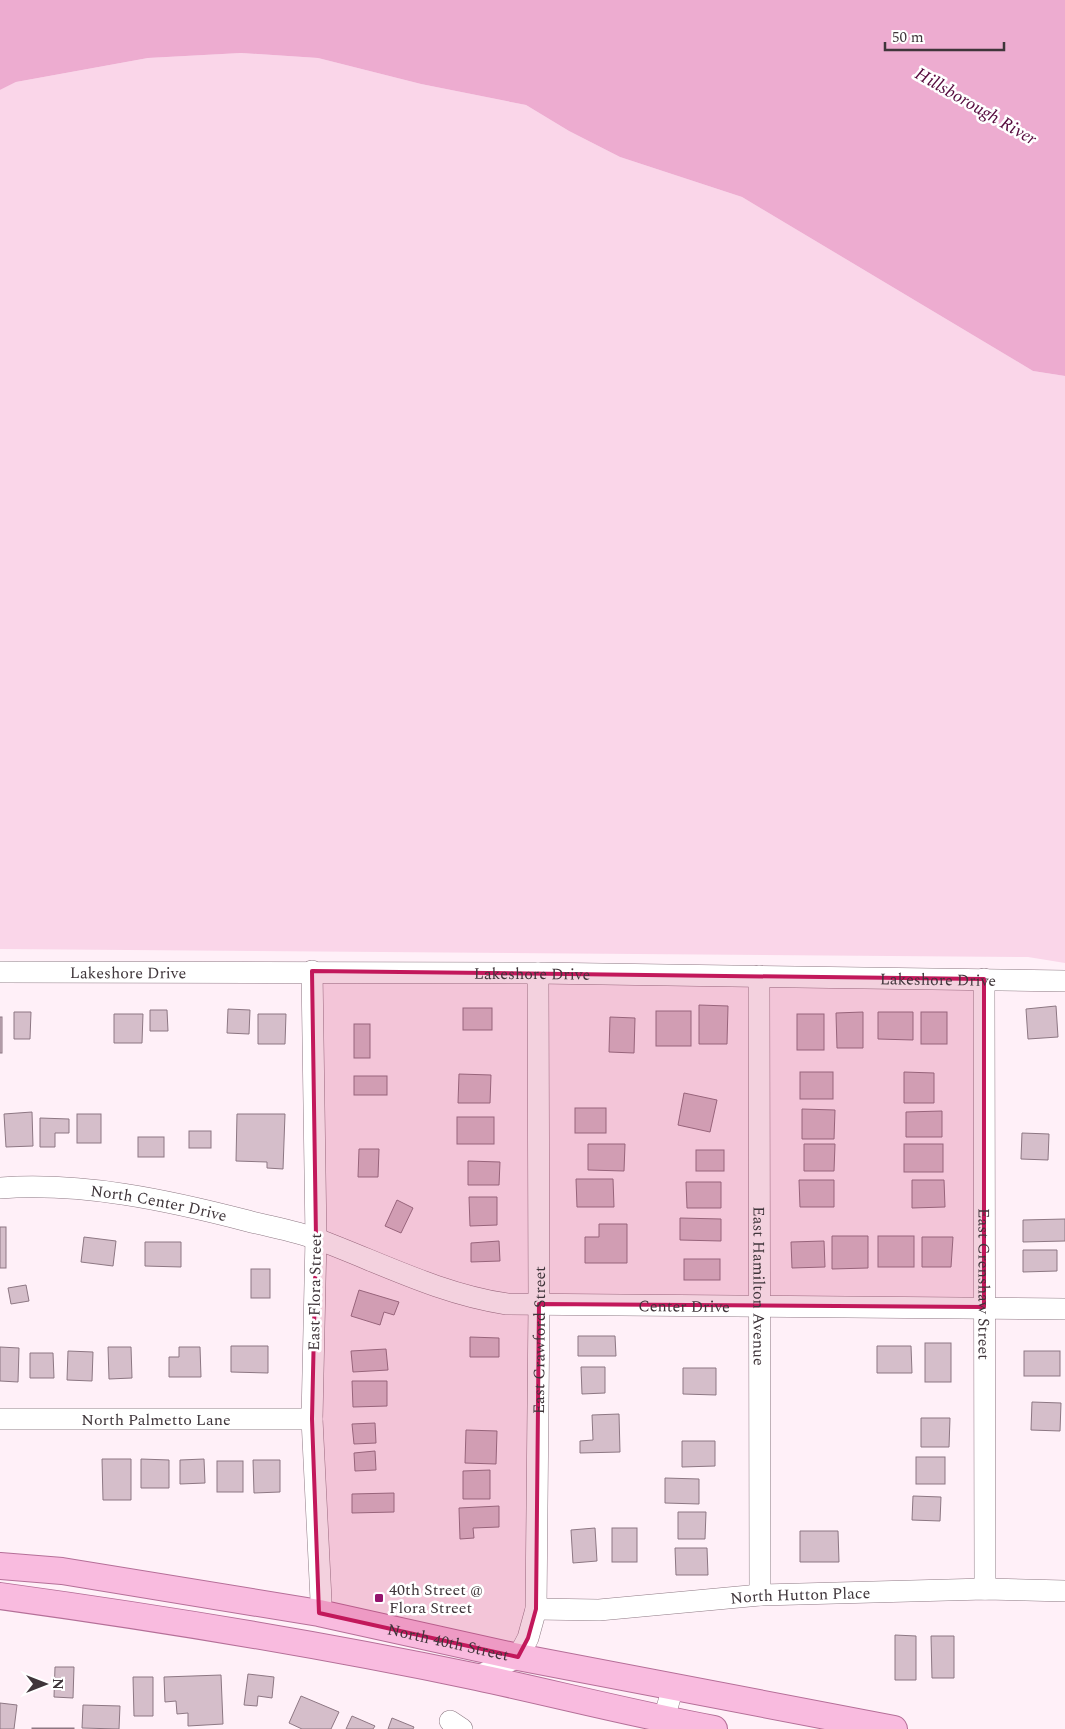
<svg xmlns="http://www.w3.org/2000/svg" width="1065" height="1729" viewBox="0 0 1065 1729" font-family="Spectral,serif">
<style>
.green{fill:#fad6e9}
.water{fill:#edacd0}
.building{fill:#d5beca;stroke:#8d7783}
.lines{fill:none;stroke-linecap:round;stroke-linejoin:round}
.minor-casing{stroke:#8f7a85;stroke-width:22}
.major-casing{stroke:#b56f98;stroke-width:28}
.minor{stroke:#fff;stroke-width:21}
.major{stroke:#f9bbdf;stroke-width:26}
.marked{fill:#c2185b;fill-opacity:0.2;stroke:#c2185b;stroke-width:4;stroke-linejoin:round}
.poi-dot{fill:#95146d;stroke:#fff;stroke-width:2}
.labels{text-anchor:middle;stroke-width:5;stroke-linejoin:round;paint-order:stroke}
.street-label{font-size:16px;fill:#3f353a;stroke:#fff}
.poi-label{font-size:16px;fill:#3f353a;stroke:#fff;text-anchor:start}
.water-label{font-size:18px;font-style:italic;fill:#55093c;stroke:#fff}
</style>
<rect width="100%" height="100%" fill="#fff0f8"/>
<path class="green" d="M241,53L318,58L421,84L526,105L569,131L620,157L742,197L1033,371L1065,376V963L1028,957L0,949V90L16,82L148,58Z"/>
<path class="water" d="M0,0H1065V376L1033,371L742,197L620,157L569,131L526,105L421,84L318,58L241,53L148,58L16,82L0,90Z"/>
<g class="building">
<path d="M699,1005L728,1006L727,1044H699Z"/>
<path d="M1056,1006L1058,1037L1028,1039L1026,1009Z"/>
<rect x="463" y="1008" width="29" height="22"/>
<path d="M228,1009L250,1010L249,1034L227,1033Z"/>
<path d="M150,1010H167L168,1031H150Z"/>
<rect x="656" y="1011" width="35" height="35"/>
<path d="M14,1012H31L30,1039H14Z"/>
<path d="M863,1012V1048H837L836,1013Z"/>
<path d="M878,1012H913V1040L878,1039Z"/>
<rect x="921" y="1012" width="26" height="32"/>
<path d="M114,1014H143L142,1043H114Z"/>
<path d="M258,1014H286L285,1044H258Z"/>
<rect x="797" y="1014" width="27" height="36"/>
<rect x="0" y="1017" width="2" height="36"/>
<path d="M610,1017L635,1018L634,1053L609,1052Z"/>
<rect x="354" y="1024" width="16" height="34"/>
<rect x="800" y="1072" width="33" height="27"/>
<path d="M904,1072L934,1073V1103H904Z"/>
<path d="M459,1074L491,1075L490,1103H458Z"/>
<rect x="354" y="1076" width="33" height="19"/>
<path d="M684,1093L717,1100L710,1132L678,1125Z"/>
<rect x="575" y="1108" width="31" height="25"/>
<path d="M802,1109L835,1110L834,1139H802Z"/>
<path d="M942,1111V1137H906V1112Z"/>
<path d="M32,1112L33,1146L6,1147L4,1114Z"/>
<rect x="77" y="1114" width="24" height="29"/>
<path d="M237,1114H285L283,1169L267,1168V1162L236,1161Z"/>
<rect x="457" y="1117" width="37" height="27"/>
<path d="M40,1118L69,1119V1133H55V1147H40Z"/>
<rect x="189" y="1131" width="22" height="17"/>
<path d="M1022,1133L1049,1134L1048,1160L1021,1159Z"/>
<rect x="138" y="1137" width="26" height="20"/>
<path d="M588,1144H625L624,1171L588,1170Z"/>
<path d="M804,1144H835L834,1171H804Z"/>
<rect x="904" y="1144" width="39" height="28"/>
<path d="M359,1149H379L378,1177H358Z"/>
<rect x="696" y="1150" width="28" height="21"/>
<path d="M468,1161L500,1162L499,1185H468Z"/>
<path d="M576,1179H613L614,1207H577Z"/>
<path d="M799,1180H834V1207H800Z"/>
<path d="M912,1180H944L945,1207L912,1208Z"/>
<path d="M686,1182H721V1208H687Z"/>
<path d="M469,1197H497V1225L470,1226Z"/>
<path d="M397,1200L413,1208L401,1233L385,1226Z"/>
<path d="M680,1218L721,1219V1241L680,1240Z"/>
<path d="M1065,1219V1241L1023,1242V1220Z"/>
<path d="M599,1224H627V1263H585V1237H599Z"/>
<rect x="0" y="1227" width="6" height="41"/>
<path d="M832,1236H868V1268L832,1269Z"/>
<rect x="878" y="1236" width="36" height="31"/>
<path d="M84,1237L116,1241L113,1266L81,1262Z"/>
<path d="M922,1237H953L951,1267H922Z"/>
<path d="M499,1241L500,1261L471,1262V1243Z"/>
<path d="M824,1241L825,1267L792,1268L791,1242Z"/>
<path d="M145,1242H181V1267L145,1266Z"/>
<path d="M1023,1250H1057V1271L1023,1272Z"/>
<rect x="684" y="1259" width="36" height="21"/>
<rect x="251" y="1269" width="19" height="29"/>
<path d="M26,1285L29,1301L11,1304L8,1288Z"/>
<path d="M359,1290L399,1302L394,1315L384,1312L380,1325L351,1316Z"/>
<path d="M578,1336H615L616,1356H578Z"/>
<path d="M470,1337L499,1338V1357H470Z"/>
<rect x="925" y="1343" width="26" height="39"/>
<path d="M231,1346H268V1373L231,1372Z"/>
<path d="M877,1346H911L912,1373H877Z"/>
<path d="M0,1347L19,1348L18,1382L0,1381Z"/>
<path d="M108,1347H131L132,1378L109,1379Z"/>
<path d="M179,1347H200L201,1377H169V1357H179Z"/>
<path d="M386,1349L388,1370L353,1372L351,1351Z"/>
<path d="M68,1351L93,1352L92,1381L67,1380Z"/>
<rect x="1024" y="1351" width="36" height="25"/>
<path d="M30,1353H53L54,1378H30Z"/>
<path d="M581,1367H605V1393L582,1394Z"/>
<path d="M683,1368H716V1395L683,1394Z"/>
<path d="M352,1381H387V1406L353,1407Z"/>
<path d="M1032,1402L1061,1403L1060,1431L1031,1430Z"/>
<path d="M619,1414L620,1452L580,1453V1441L593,1440L592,1415Z"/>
<path d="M921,1418H950L949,1447H921Z"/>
<path d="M375,1423L376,1443L354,1444L352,1424Z"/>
<path d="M466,1430L497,1431L496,1464L465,1463Z"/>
<path d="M682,1441H715V1466L682,1467Z"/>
<path d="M375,1451L376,1470L355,1471L354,1453Z"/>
<rect x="916" y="1457" width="29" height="27"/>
<path d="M102,1459H131V1500H103Z"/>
<path d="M141,1459L169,1460V1488H141Z"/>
<path d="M204,1459L205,1483L180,1484V1460Z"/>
<path d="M253,1460H280V1492L254,1493Z"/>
<rect x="217" y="1461" width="26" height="31"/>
<path d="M490,1470V1499H463V1471Z"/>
<path d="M665,1478L699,1479V1504L665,1503Z"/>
<path d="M394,1493V1512L352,1513V1494Z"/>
<path d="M913,1496L941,1497L940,1521L912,1520Z"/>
<path d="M499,1506V1527L473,1528L474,1538L460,1539L459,1508Z"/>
<path d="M678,1512H706L705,1539H678Z"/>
<path d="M595,1528L597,1561L573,1563L571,1530Z"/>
<rect x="612" y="1528" width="25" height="34"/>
<path d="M800,1531H838L839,1562H800Z"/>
<path d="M675,1548H707L708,1575H676Z"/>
<path d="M895,1635L916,1636V1680H895Z"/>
<path d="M931,1636H954V1678H932Z"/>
<path d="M55,1667H74L73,1698L54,1697Z"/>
<path d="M248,1674L274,1677L272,1698L258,1696L257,1706L244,1705Z"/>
<path d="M221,1675L223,1724L188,1726V1713L177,1714L176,1701L165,1702L164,1677Z"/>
<path d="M133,1677H153V1716H134Z"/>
<path d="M301,1696L339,1712L331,1729H302L289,1723Z"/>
<path d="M0,1703L17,1705L14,1729H0Z"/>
<path d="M83,1705L120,1706L119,1729L82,1728Z"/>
<path d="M352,1716L375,1726L373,1729H346Z"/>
<path d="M392,1718L414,1727L413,1729H388Z"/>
<rect x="32" y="1728" width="42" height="1"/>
</g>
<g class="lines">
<g class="minor-casing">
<g id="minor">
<path d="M312,971L316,1238L312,1419L321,1600L319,1613"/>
<path id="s1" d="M0,972L538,973L1065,981"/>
<path id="s2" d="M759,976L760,1595"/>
<path id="s3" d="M984,979L985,1589"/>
<path id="s4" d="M0,1188C83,1182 167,1200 248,1221C271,1227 295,1231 317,1239C381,1263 440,1294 507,1304L1065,1309"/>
<path id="s5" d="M0,1419H312"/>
<path id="s6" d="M536,1609L599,1610L760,1595L985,1589L1065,1591"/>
<path id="s7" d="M477,1677L518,1657L528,1638L536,1609L539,1304L538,973"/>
<path d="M450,1721L462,1729"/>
<path d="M661,1729L673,1687"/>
</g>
</g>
<g class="major-casing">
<g id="major">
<path id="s8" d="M0,1566L62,1571L319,1613L518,1657L894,1729"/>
<path d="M0,1596C160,1618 319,1644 477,1677C556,1694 634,1714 714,1729"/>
</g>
</g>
<use href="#minor" class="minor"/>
<use href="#major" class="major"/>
</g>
<path class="marked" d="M312,971L984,979V1307L539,1304L536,1609L528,1638L518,1657L319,1613L312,1419L316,1238Z"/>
<rect class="poi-dot" x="374" y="1593" width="10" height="10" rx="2.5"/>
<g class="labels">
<g class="street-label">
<text dy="6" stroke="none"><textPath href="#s1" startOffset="128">Lakeshore Drive</textPath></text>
<text dy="6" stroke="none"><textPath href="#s1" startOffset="532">Lakeshore Drive</textPath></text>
<text dy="6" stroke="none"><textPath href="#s1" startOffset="938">Lakeshore Drive</textPath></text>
<text dy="6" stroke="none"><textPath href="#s4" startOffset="160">North Center Drive</textPath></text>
<text dy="6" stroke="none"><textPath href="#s3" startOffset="305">East Crenshaw Street</textPath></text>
<text dy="6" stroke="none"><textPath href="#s2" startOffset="310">East Hamilton Avenue</textPath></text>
<text transform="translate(314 1292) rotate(-89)" y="6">East Flora Street</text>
<text dy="6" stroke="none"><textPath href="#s4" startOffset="701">Center Drive</textPath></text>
<text dy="6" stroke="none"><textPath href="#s7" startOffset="366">East Crawford Street</textPath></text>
<text dy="6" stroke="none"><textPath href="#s5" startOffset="156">North Palmetto Lane</textPath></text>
<text dy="6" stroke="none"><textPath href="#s6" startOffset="265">North Hutton Place</textPath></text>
<text dy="6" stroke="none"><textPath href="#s8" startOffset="455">North 40th Street</textPath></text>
</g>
<g class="poi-label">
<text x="389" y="1595">40th Street @<tspan x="389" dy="18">Flora Street</tspan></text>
</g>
<g class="water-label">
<text transform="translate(976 106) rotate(30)" y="6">Hillsborough River</text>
</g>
</g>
<g transform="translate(45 1684) rotate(90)" stroke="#ffffff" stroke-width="4" paint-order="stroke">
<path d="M0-4L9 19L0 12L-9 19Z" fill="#3f353a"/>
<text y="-8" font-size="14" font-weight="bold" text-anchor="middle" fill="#3f353a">N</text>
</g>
<path d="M885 42v8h119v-8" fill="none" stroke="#3f353a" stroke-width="2.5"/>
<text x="892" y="42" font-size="15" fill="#3f353a" stroke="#ffffff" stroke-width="4" paint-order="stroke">50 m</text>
</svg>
